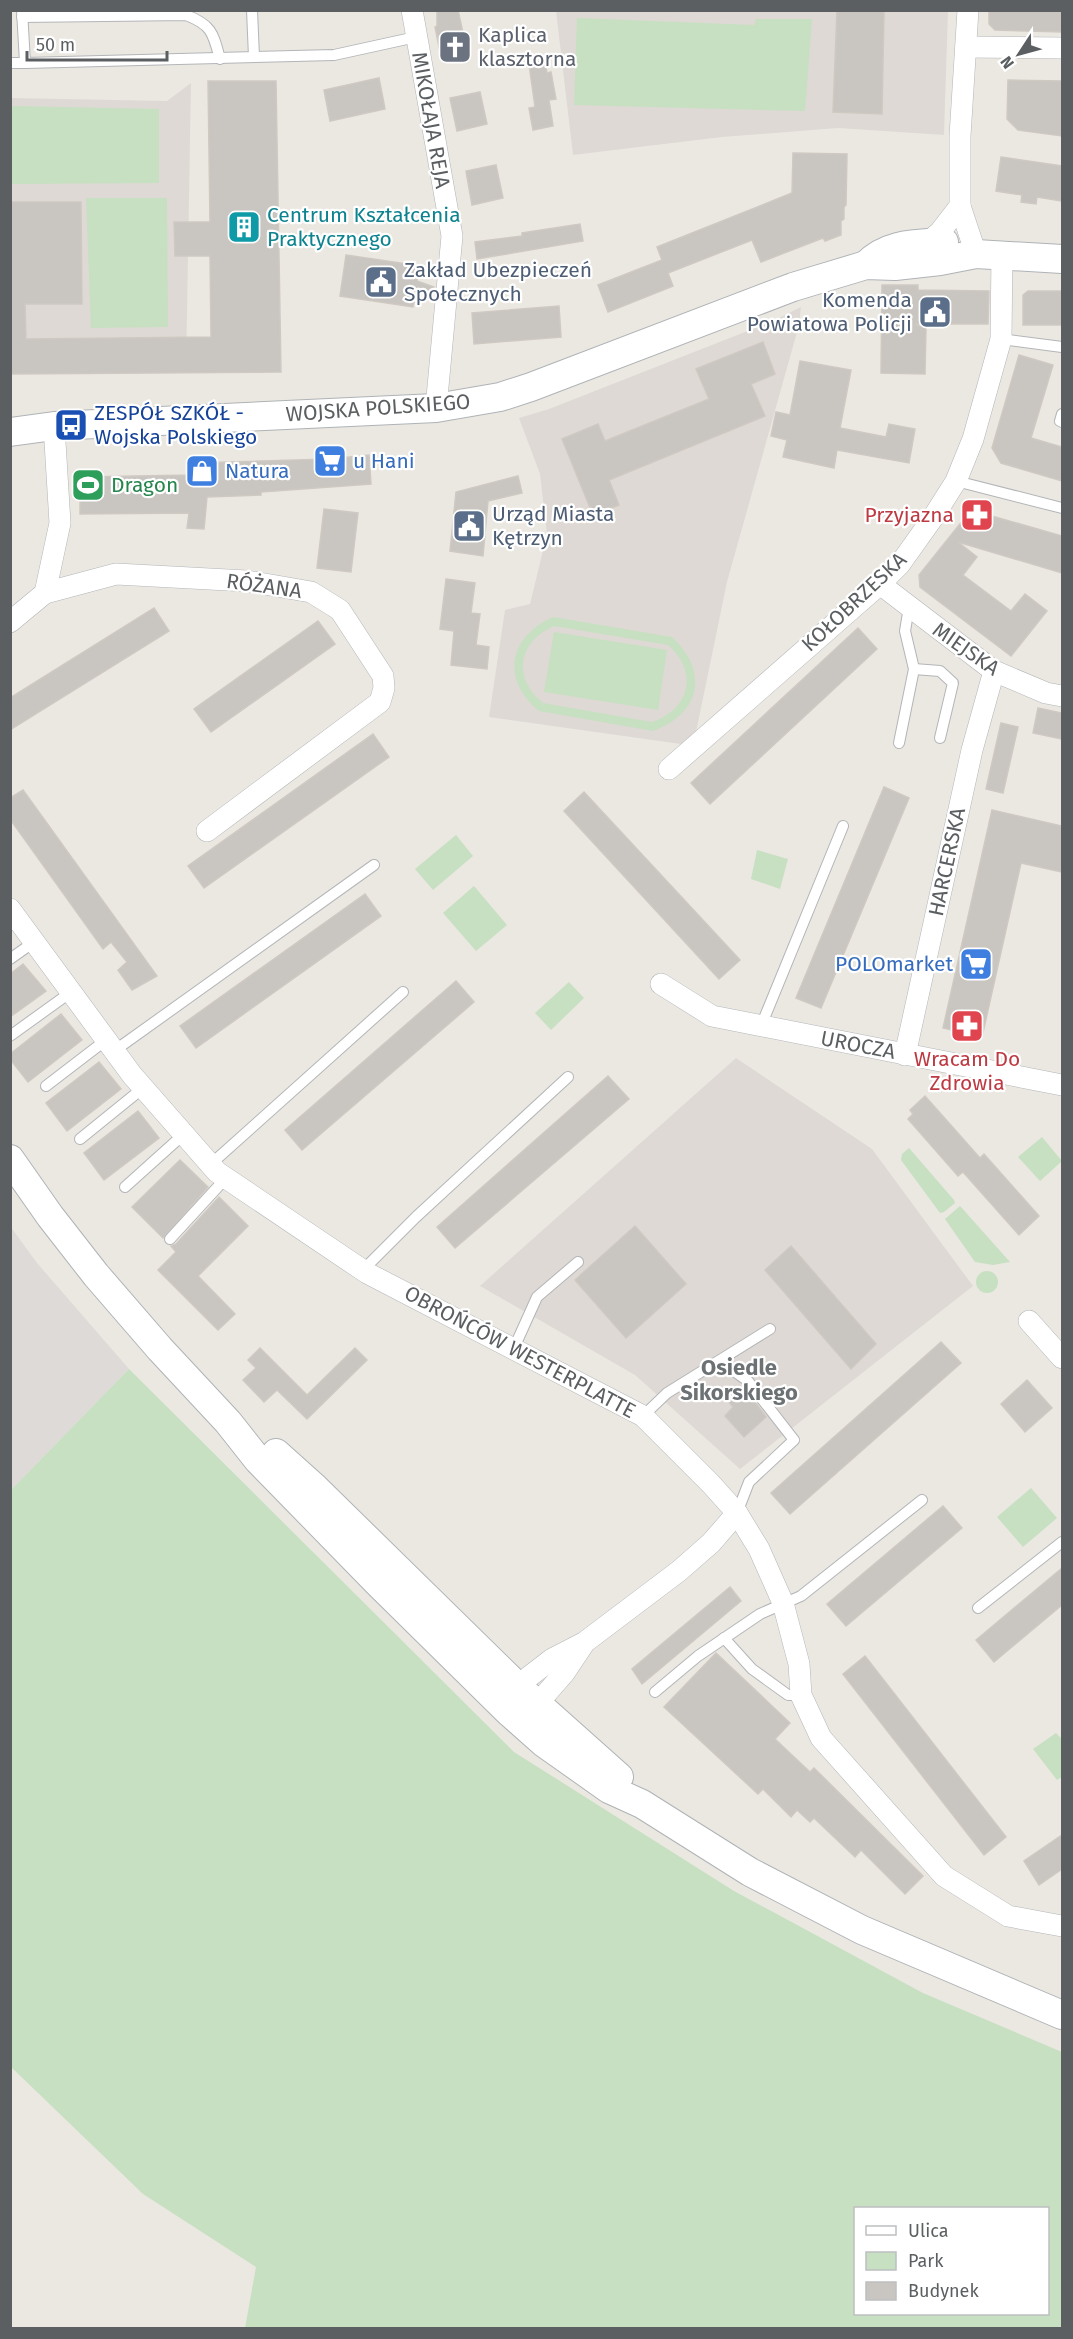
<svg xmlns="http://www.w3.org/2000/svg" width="1073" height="2339" viewBox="0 0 1073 2339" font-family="'Fira Sans',sans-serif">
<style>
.industrial{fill:#dddad7}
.education{fill:#ded9d4}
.green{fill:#c7e0c2;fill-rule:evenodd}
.building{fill:#c9c5c1;stroke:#cfc9c2;stroke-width:1.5}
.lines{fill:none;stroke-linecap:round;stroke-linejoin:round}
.lane-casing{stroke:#b3b5b8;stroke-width:12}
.street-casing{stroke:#b3b5b8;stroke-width:22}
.secondary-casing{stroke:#afb3b6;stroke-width:30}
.lane{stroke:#fff;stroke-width:10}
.street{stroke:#fff;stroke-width:21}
.secondary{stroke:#fff;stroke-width:28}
.labels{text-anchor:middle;stroke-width:4.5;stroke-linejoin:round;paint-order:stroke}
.worship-label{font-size:21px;fill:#5b616d;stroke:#fff;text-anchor:start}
.street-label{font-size:21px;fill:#5b5f61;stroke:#fff}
.culture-label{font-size:21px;fill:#0d838f;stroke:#fff;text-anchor:start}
.service-label{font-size:21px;fill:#4e5e75;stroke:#fff;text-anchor:start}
.transit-label{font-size:21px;fill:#164399;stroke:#fff;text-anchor:start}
.shop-label{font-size:21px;fill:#366cbe;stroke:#fff;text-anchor:start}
.leisure-label{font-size:21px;fill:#27864d;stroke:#fff;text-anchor:start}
.health-label{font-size:21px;fill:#be3a42;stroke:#fff;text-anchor:end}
.neighbourhood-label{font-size:22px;font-weight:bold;fill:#6c7173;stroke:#fff}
</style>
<rect width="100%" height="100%" fill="#ebe8e2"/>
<path class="industrial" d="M10,1226L37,1263L129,1369L11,1490Z"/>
<g class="education">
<path d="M556,11H948L944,135L838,128L722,137L573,155Z"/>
<path d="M191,83L186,372L11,374V98L167,101Z"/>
<path d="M801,307L799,325L727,582L695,737L688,745L489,717L505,610L530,604L547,534L540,474L519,418L549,409L773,321Z"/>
<path d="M736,1058L872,1149L973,1286L740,1469L635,1375L480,1286Z"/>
</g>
<g class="green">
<path d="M577,18L754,25L756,19H812L805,111L574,105Z"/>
<path d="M11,106L159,109V183L11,184Z"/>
<path d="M86,198H167L168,327L91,328Z"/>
<path d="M553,617L672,637C709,671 701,714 653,731L539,711C501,680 508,637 553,617ZM554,626L668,645C699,672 690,709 652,722L543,703C512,678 518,642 554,626Z"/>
<path d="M554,632L667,650L658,710L544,692Z"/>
<path d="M456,835L473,856L433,890L415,869Z"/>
<path d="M757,850L788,859L780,889L751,879Z"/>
<path d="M474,886L507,925L476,951L443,913Z"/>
<path d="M569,982L584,998L551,1030L535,1013Z"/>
<path d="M1042,1137L1062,1161L1040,1181L1018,1157Z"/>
<path d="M909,1148L954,1200L955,1203L944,1212L940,1213L901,1160L902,1154Z"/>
<path d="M960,1206L1010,1262L993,1265L975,1262L945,1219Z"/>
<circle cx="987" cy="1282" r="11"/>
<path d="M129,1369L514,1752L734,1891L923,1993L1062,2052V2328H245L256,2267L143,2194L11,2067V1490ZM856,2208H1048V2314H856Z"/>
<path d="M1031,1488L1057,1518L1023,1547L997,1517Z"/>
<path d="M1056,1733L1062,1739V1777L1057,1780L1033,1749Z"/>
</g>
<g class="building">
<path d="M437,10H458L467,51L441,57L435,27L437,26Z"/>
<path d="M837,10H884L882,114L833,112Z"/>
<path d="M989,10H1062V32L995,30L989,24Z"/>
<path d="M545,61L547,73L551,72L556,99L549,100L553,126L533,130L529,108L535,107L529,64Z"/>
<path d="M379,78L385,109L330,121L324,90Z"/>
<path d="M1008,80L1062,81V136L1018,130L1007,119Z"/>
<path d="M208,81H276L281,372L10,374V202H81L82,304H25L26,339L211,337L210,256H175L174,222H210Z"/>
<path d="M480,92L487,124L457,131L450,98Z"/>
<path d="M793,153L847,154L846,205L844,207V219L841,221V235L825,241L823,238L761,262L752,240L668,273L673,286L608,312L598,285L662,260L657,247L792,193Z"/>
<path d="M1001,157L1062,166V201L1037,197L1036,204L1021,202L1022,195L996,191Z"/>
<path d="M496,165L503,198L472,205L466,171Z"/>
<path d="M580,224L583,241L477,259L475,242L522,236V233Z"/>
<path d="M346,255L420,266L417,281L434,287V292L416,293L413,307L340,296Z"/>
<path d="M882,285H918V290L989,291L988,324H916V325L926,328L925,374L881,373Z"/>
<path d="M1028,291H1062V325H1023V295Z"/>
<path d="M559,306L561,337L474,344L472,313Z"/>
<path d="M763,342L775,374L751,384L765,416L609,480L619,505L593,515L562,439L598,424L605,441L709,399L696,369Z"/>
<path d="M1019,355L1053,365L1031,438L1062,447V481L1001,463L992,448Z"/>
<path d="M800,361L851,370L840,428L886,437L889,424L915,429L909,463L837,450L834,468L783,457L787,440L771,436L776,412L790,415Z"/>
<path d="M369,455L371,484L261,492V495L207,497L204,529L187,528L189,513L80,514V477L193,475L194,463L329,459Z"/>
<path d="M518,476L522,493L488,501L483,556L450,551L456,492Z"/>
<path d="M324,509L358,513L351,572L317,568Z"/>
<path d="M971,510L1062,536V573L958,542L977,557L963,575L1011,611L1025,594L1047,611L1011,656L920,587L919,575Z"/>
<path d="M446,579L475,583L471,613L480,614L476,645L489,647L487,669L451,665L454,631L440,629Z"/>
<path d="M154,608L169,631L10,730V698Z"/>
<path d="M318,621L335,644L211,732L194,709Z"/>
<path d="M858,628L877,649L710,804L691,783Z"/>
<path d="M1038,708L1062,713V739L1033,733Z"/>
<path d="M1001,723L1018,727L1003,793L986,789Z"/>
<path d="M373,734L389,757L204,888L188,866Z"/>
<path d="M884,787L909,798L821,1008L796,998Z"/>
<path d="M23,790L157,976L132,990L118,970L127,962L111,942L103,949L10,819V798Z"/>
<path d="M584,792L740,960L719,979L564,811Z"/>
<path d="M992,810L1062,826V872L1021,863L982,1037L943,1028Z"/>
<path d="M365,894L381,916L196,1048L180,1026Z"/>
<path d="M23,964L46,991L10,1017V974Z"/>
<path d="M456,981L474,1002L302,1150L285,1130Z"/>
<path d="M61,1014L82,1040L28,1082L10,1059V1054Z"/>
<path d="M99,1062L121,1089L67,1131L46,1103Z"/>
<path d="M608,1076L629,1099L455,1248L437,1227Z"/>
<path d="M925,1096L980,1158L984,1154L1039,1216L1019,1235L963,1172L958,1176L908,1119L913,1114L910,1110Z"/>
<path d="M138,1111L159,1138L104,1180L84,1153Z"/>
<path d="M180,1160L208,1187L163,1238L132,1207Z"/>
<path d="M219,1197L248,1226L198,1276L235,1314L218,1330L158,1270L176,1252L171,1246L176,1244Z"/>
<path d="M635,1226L686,1284L626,1338L575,1280Z"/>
<path d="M791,1246L876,1344L851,1369L765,1270Z"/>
<path d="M941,1342L961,1363L790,1514L771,1493Z"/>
<path d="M260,1348L307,1395L355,1348L367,1360L307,1419L277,1390L264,1402L243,1380L256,1368L248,1360Z"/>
<path d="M1027,1380L1052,1408L1025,1432L1001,1404Z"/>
<path d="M744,1388L766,1417L744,1437L725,1416L733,1407L729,1402Z"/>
<path d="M943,1506L962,1528L846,1626L827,1604Z"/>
<path d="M1062,1568V1605L994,1662L976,1640Z"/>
<path d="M730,1587L741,1601L642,1684L632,1669Z"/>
<path d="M716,1653L790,1723L775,1739L810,1772L814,1768L923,1876L905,1894L861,1850L855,1857L814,1818L810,1822L797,1810L791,1817L763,1789L758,1794L664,1707Z"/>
<path d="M865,1656L1006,1837L984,1855L843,1674Z"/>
<path d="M1062,1835V1869L1039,1885L1024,1861Z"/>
</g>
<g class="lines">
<g class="lane-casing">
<g id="lane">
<path d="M22,10L25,63L334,55L416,37"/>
<path d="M252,10L254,57"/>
<path d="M22,17L186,15C212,25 213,33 220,59"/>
<path d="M10,63H25"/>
<path d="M1001,339L1062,347"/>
<path d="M1062,414L1060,421L1062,422"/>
<path d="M956,481L1062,508"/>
<path d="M914,669L940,671L953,683L940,738"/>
<path d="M899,743L914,669L905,631L909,607"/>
<path d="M10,959L34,942"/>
<path d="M761,1026L843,826"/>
<path d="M10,1036L71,992"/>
<path d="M114,1051L374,865"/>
<path d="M46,1086L106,1040"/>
<path d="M80,1139L143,1088"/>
<path d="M211,1164L403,992"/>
<path d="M125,1187L184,1134"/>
<path d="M170,1239L226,1178"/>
<path d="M363,1270L416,1217L568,1077"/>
<path d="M514,1348L537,1297L578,1262"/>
<path d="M720,1361L748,1381L794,1440L749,1482L737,1513"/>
<path d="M643,1416L667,1393L770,1329"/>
<path d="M978,1608L1062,1542"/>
<path d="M724,1638L752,1669L788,1695H801"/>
<path d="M655,1692L698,1656L760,1614L801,1596L922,1500"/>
</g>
</g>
<g class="street-casing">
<g id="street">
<path d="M412,10L452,236L436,408"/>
<path d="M966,47L1062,48"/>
<path d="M960,206L976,254"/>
<path d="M927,243L940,232L960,206V136L968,10"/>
<path d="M880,584L994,671L1046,693L1062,696"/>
<path d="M45,593L116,574L247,581L311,592L340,610L383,676L384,688L380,702L207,831"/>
<path d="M10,622L45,593L60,523L54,426"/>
<path d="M669,769L880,584L900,564L932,519L956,481L973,439L1001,339L1002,254"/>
<path d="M10,909L132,1075L217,1172L367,1273L643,1416L711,1484L737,1513L759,1549L783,1603L799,1664L801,1695L821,1738L944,1876L1008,1916L1062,1926"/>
<path d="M661,984L712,1016L1062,1085"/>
<path d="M905,1055L972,750L994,671"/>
<path d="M1029,1321L1062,1358"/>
<path d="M513,1700L517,1686L552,1659L585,1642L679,1571L711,1543L737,1513"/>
<path d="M523,1708L538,1703L565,1672L583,1645"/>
</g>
</g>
<g class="secondary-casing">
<g id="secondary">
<path d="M866,265C887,243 915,244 944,242"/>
<path d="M10,432L54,426L436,408L500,397L531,387L793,287L866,265L895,266L940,261L976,254L1062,259"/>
<path d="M10,1159L50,1216L96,1275L160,1349L228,1422L258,1460L378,1583L509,1712L544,1743L609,1789L642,1804L750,1872L862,1930L1062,2015"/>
<path d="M276,1453L315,1488L517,1686L619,1777"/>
</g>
</g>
<use href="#lane" class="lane"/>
<use href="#street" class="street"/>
<use href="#secondary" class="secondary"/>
</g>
<defs>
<g id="church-square" transform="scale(1.725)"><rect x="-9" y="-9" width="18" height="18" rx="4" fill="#6b7280" stroke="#fff"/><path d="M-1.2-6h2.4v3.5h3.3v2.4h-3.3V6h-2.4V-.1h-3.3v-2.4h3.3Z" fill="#fff"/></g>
<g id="building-square" transform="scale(1.725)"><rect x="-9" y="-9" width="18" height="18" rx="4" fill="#0f9aa8" stroke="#fff"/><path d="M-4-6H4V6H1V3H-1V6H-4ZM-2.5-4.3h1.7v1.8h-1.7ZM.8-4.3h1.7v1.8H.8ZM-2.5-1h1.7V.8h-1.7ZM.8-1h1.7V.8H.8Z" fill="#fff"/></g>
<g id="civic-square" transform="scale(1.725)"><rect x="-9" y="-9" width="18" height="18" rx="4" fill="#5c6f8a" stroke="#fff"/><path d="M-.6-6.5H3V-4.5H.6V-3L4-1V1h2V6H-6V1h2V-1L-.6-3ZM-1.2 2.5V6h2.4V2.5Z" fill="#fff"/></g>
<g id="bus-square" transform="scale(1.725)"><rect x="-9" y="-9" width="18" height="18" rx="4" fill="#1a4fb4" stroke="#fff"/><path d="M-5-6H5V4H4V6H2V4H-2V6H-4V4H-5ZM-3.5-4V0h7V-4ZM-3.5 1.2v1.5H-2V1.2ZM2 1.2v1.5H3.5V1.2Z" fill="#fff"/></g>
<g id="supermarket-square" transform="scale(1.725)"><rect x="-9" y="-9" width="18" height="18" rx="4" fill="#3f7fe0" stroke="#fff"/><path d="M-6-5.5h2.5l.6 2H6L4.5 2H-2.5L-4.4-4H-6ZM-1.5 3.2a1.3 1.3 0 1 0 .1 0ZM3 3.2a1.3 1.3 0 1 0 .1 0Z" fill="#fff"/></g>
<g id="shop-square" transform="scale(1.725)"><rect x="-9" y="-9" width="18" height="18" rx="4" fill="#3f7fe0" stroke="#fff"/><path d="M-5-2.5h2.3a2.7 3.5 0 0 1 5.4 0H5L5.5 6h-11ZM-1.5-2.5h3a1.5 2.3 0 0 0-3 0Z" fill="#fff"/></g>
<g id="stadium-square" transform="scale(1.725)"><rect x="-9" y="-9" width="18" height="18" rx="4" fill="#2e9e5b" stroke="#fff"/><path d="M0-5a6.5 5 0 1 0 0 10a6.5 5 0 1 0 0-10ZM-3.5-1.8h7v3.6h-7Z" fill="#fff"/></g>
<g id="pharmacy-square" transform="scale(1.725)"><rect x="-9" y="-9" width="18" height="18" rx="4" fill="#e0444e" stroke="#fff"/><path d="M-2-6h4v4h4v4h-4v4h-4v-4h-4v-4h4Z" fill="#fff"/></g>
</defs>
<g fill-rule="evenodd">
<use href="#church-square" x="455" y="47"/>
<use href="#building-square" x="244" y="227"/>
<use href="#civic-square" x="381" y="282"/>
<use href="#civic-square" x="935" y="312"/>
<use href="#bus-square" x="71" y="425"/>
<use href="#supermarket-square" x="330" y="461"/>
<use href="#shop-square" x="202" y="471"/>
<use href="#stadium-square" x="88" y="485"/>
<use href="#pharmacy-square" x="977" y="515"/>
<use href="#civic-square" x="469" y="526"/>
<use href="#supermarket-square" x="976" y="964"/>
<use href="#pharmacy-square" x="967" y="1026"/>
</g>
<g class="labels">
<g class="worship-label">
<text x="478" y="42">Kaplica<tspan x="478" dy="24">klasztorna</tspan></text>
</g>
<g class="street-label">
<text transform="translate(431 120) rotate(80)" y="7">MIKOŁAJA REJA</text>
<text transform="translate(378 408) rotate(-4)" y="7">WOJSKA POLSKIEGO</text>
<text transform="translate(264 586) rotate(8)" y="7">RÓŻANA</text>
<text transform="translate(854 602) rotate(-43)" y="7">KOŁOBRZESKA</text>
<text transform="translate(966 649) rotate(35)" y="7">MIEJSKA</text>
<text transform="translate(947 862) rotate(-78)" y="7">HARCERSKA</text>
<text transform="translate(858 1045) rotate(11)" y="7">UROCZA</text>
<text transform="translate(520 1352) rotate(28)" y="7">OBROŃCÓW WESTERPLATTE</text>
</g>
<g class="culture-label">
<text x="267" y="222">Centrum Kształcenia<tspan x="267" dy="24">Praktycznego</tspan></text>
</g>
<g class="service-label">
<text x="404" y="277">Zakład Ubezpieczeń<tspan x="404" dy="24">Społecznych</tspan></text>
<text x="912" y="307" text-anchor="end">Komenda<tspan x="912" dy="24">Powiatowa Policji</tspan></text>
<text x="492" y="521">Urząd Miasta<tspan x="492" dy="24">Kętrzyn</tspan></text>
</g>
<g class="transit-label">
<text x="94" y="420">ZESPÓŁ SZKÓŁ -<tspan x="94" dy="24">Wojska Polskiego</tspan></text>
</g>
<g class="shop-label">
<text x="353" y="468">u Hani</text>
<text x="225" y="478">Natura</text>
<text x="953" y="971" text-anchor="end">POLOmarket</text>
</g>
<g class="leisure-label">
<text x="111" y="492">Dragon</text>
</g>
<g class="health-label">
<text x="954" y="522">Przyjazna</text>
<text x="967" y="1066" text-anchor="middle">Wracam Do<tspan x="967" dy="24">Zdrowia</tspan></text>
</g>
<g class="neighbourhood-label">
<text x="739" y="1375">Osiedle<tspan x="739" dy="25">Sikorskiego</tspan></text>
</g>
</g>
<rect width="1073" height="2339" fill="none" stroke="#5b5f61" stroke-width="24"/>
<rect x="854" y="2207" width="195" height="108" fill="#ffffff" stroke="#bdbfc0" stroke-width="1.5"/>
<rect x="866" y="2226" width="30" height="9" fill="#ffffff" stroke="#bdbfc0" stroke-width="1.5"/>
<text x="908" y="2237" font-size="18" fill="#5b5f61">Ulica</text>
<rect x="866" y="2252" width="30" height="18" fill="#c7e0c2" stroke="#bdbfc0" stroke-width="1.5"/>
<text x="908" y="2267" font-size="18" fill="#5b5f61">Park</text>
<rect x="866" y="2282" width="30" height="18" fill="#c9c5c1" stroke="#bdbfc0" stroke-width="1.5"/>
<text x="908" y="2297" font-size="18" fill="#5b5f61">Budynek</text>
<g transform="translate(1019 54) rotate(234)" stroke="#ffffff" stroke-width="4.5" paint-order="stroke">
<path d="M0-4.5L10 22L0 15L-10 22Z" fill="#5b5f61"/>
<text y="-9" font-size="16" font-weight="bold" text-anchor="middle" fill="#5b5f61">N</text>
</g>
<path d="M27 51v9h140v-9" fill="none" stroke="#5b5f61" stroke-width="3"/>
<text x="36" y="51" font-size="18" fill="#5b5f61" stroke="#ffffff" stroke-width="4.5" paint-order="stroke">50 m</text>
</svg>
